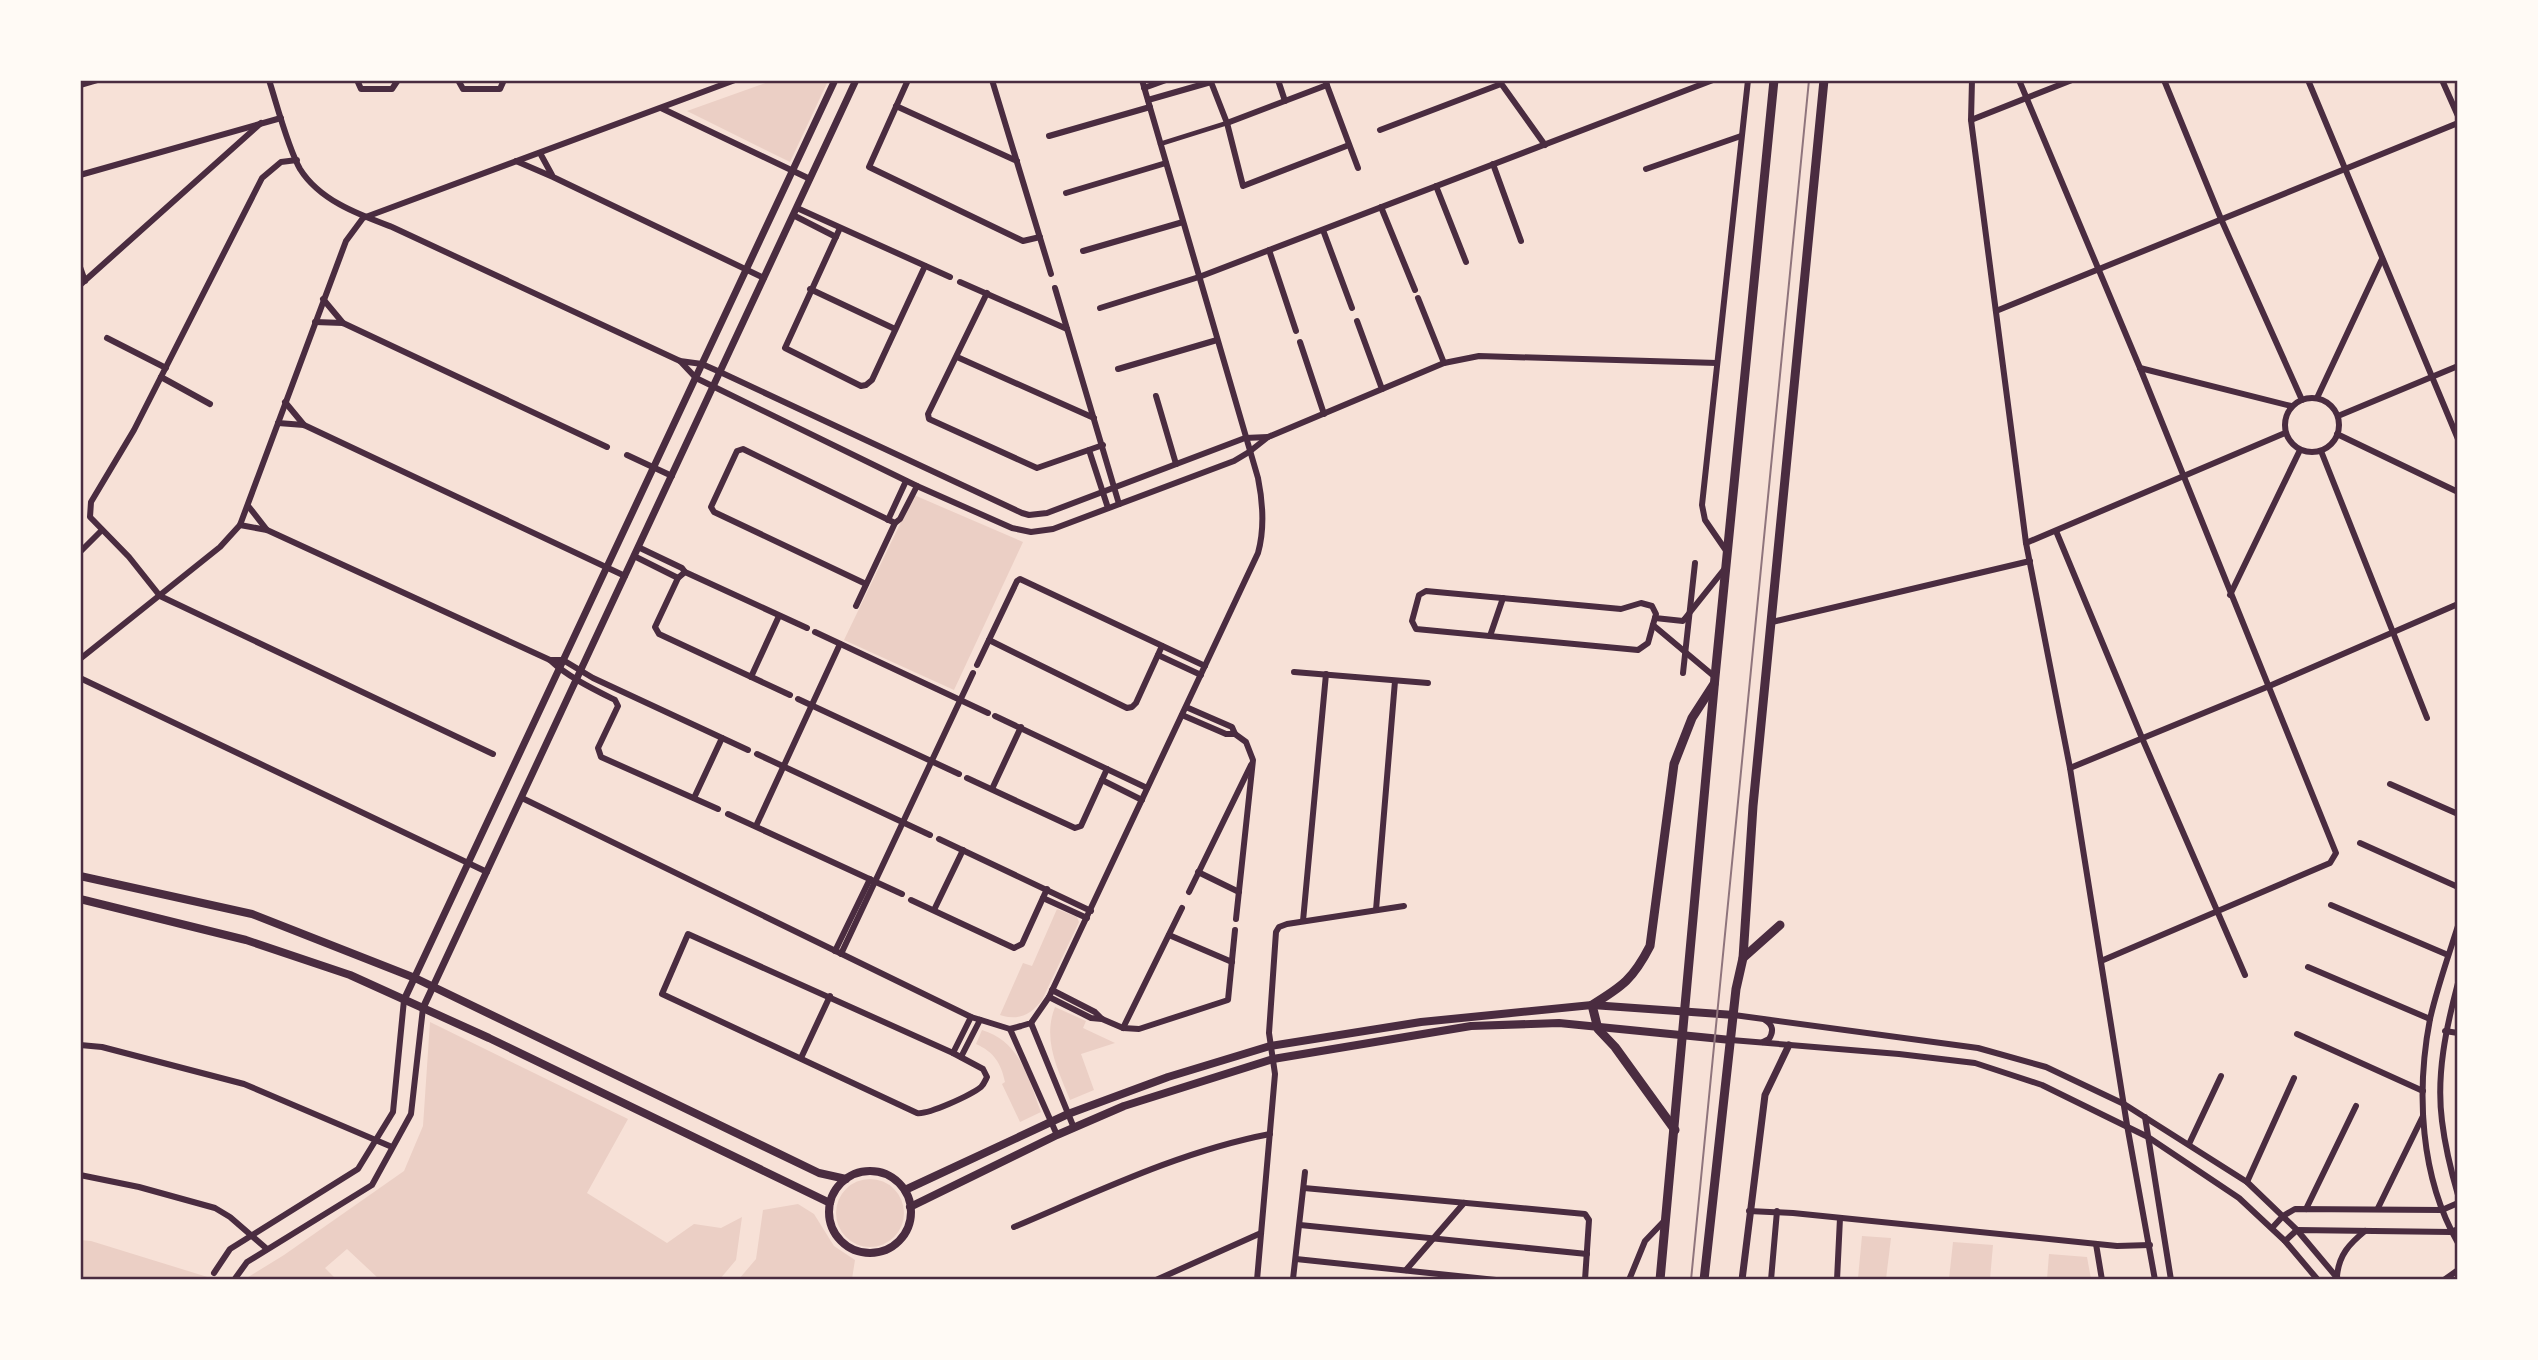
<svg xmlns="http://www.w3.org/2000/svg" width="2538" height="1360" viewBox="0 0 2538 1360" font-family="Jost,sans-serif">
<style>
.green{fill:#ebcfc5}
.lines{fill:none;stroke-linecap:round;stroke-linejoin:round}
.pedestrian{stroke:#4a2c40;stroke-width:4.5}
.minor{stroke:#4a2c40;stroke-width:6}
.tertiary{stroke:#4a2c40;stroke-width:7}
.secondary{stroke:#4a2c40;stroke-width:8}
.primary{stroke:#4a2c40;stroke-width:9}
.tram{stroke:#8f747c;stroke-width:2}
.neatline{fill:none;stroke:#4a2c40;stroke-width:2.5}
</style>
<rect width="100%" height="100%" fill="#f7e1d7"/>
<g class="green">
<path d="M771,81H828L790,162L687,111Z"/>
<path d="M914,495L1023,542L954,690L844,640Z"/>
<path d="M1057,909L1077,917L1079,922L1042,1000C1031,1015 1018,1021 1000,1015L1023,963L1032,966Z"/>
<path d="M1055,1007L1086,1021L1083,1028L1115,1043L1081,1054L1094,1090L1070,1100C1058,1069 1042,1040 1055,1007Z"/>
<path d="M430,1022L628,1119L587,1193L667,1243L694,1224L721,1228L742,1217L736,1260L720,1279H379L347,1249L325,1268L336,1279H245L284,1255L404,1171L423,1126Z"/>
<path d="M982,1030C1021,1042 1028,1078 1041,1112L1020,1122L1002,1084L1005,1082C1001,1063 994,1052 976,1044Z"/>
<circle cx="870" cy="1213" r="34"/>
<path d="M798,1204L814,1214L834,1246L855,1260L852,1279H739L756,1259L763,1210Z"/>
<path d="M1862,1236L1891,1238L1886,1279L1858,1278Z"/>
<path d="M80,1240L91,1241L214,1279H81Z"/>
<path d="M1953,1242L1993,1245L1990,1279H1949Z"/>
<path d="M2049,1254L2087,1257L2091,1279H2047Z"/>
</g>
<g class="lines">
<path class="pedestrian" d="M1160,144L1227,123"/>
<g class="minor">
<path d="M269,80C277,105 288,148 300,169C320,201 360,215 392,227L680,361L702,364L720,372L1022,513L1029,515L1047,513L1245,438L1268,437"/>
<path d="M357,80L361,89H392L398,80"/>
<path d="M458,80L463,89H500L504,80"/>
<path d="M908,80L869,167L1023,241L1040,237"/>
<path d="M992,80L1051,274"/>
<path d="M1278,80L1285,101"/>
<path d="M1325,80L1358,168"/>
<path d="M1972,80L1971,120L2026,543L2070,768L2127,1125L2155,1280"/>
<path d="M2019,80L2140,368L2336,853L2330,863L2101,961"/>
<path d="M2164,80L2221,219L2302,400"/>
<path d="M2308,80L2458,439"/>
<path d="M2442,80L2458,116"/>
<path d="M1500,82L1545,145"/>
<path d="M80,85L97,80"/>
<path d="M1144,88L1166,80"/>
<path d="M1148,100L1211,82L1227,123L1243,186L1349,145"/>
<path d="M896,106L1017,161"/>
<path d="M661,108L810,179"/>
<path d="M1971,120L2072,80"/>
<path d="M1227,123L1327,85"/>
<path d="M1380,130L1501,84"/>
<path d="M1049,136L1150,107"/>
<path d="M540,153L552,175"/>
<path d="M297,160L281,162L262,178L134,430L91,502L90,517L129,557L160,596L493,754"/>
<path d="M516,161L553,177L764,278"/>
<path d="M1493,164L1521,241"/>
<path d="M1646,169L1741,136"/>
<path d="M80,175L281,118"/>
<path d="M1436,186L1466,262"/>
<path d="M1066,193L1166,163"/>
<path d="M1381,207L1415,290"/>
<path d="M797,208L950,277"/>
<path d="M793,215L836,237"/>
<path d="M840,228L785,348L861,386L866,385L872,380L925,266"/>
<path d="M1323,230L1352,308"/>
<path d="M1269,250L1296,331"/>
<path d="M1083,251L1183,222"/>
<path d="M80,267L85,281"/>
<path d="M960,282L1067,329"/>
<path d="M80,285L261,123"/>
<path d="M1055,288L1119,504"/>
<path d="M810,289L895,329"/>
<path d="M987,293L928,414L929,419L1037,468L1103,445"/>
<path d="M1418,298L1444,363"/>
<path d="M323,299L343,323"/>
<path d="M1100,308L1199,277L1713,80"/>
<path d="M1996,311L2458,123"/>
<path d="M1357,321L1382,389"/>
<path d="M315,322L343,323L607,447"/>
<path d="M107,338L166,368"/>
<path d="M1300,342L1324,414"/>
<path d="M957,357L1094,418"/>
<path d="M680,361L696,378L917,486L1012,528L1031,532L1053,529L1234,461L1249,452L1268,437L1444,363L1479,356L1717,363"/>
<path d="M2140,368L2291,406"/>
<path d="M1118,369L1217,340"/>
<path d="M161,377L210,404"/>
<path d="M1156,396L1176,464"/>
<circle cx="2312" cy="425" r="27"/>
<path d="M2317,398L2382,259"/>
<path d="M285,402L304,425"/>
<path d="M2338,416L2458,366"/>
<path d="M278,423L304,425L625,576"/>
<path d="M2337,434L2458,492"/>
<path d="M1089,450L1108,508"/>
<path d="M2321,451L2427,718"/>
<path d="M627,455L672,476"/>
<path d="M249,507L267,530"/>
<path d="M888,520L906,481"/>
<path d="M240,525L267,530L550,660C568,677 593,689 615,700L618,706L598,748L601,757L718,809"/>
<path d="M2056,531L2142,738L2245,975"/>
<path d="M2026,543L2285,433"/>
<path d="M638,547L682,568L685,572L678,578L655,627L659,634L790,695"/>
<path d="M80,552L102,530"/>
<path d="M1727,552L1705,520L1702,505L1748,80"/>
<path d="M634,556L678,578"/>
<path d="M685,572L807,628"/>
<path d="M866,584L714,512L711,507L737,451L743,449L895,523"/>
<path d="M1426,591L1621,609L1641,603L1652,606L1656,614L1648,643L1638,650L1416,629L1412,621L1419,595Z"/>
<path d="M2230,595L2300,450"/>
<path d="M856,606L895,523L900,519L917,486"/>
<path d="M1655,618L1683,621L1726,567"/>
<path d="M1772,622L2030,561"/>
<path d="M1653,625L1715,677"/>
<path d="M815,632L988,713"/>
<path d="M1490,636L1503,598"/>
<path d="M989,640L1127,708L1132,707L1136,703L1162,646"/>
<path d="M1158,655L1201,675"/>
<path d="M80,659L220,547L240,525L346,241L363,218L735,80"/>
<path d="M550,660H563L593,678L748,750"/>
<path d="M977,665L1017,581L1020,579L1205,666"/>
<path d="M1294,672L1428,683"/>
<path d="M1683,673L1695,563"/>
<path d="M751,677L779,616"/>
<path d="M80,678L487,872"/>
<path d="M798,699L959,774"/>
<path d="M1186,707L1232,727L1235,734L1246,742L1253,760L1236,919"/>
<path d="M1182,715L1226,734H1235"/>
<path d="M995,716L1147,788"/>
<path d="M757,754L930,835"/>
<path d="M2070,768L2267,687L2458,604"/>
<path d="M967,778L1075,828L1081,826L1107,769"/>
<path d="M1102,780L1142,800"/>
<path d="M2390,784L2458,814"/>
<path d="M992,789L1021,727"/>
<path d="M522,798L971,1017L1010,1029L1021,1026L1031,1023L1049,997L1258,553C1265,528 1263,503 1258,478L1142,80"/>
<path d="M694,798L722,738"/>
<path d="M728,814L902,894"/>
<path d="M756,826L840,644"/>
<path d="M939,839L1091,911"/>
<path d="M2360,843L2458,887"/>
<path d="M1198,872L1239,892"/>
<path d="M1189,892L1251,765"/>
<path d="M1043,898L1087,918"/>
<path d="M911,900L1014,948L1022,944L1047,889"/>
<path d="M2331,905L2448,955"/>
<path d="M934,910L963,850"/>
<path d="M1376,910L1395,681"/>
<path d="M1303,921L1326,674"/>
<path d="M2458,926C2448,957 2437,988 2430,1019C2416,1092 2420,1177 2458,1243"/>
<path d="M688,934L953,1053L983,1069L987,1077C985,1081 984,1084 981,1087C971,1095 928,1115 917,1113L662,994Z"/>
<path d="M1169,935L1232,962"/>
<path d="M835,951L870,879"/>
<path d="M841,954L973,673"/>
<path d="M2308,967L2430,1019"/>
<path d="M2458,983C2446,1028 2436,1075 2442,1121C2445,1146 2451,1171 2458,1195"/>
<path d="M1052,990L1095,1012L1102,1019L1123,1028L1139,1029L1228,1000L1235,930"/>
<path d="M1049,997L1091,1018L1102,1019"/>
<path d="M1734,1015L1978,1048L2046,1067L2124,1104L2247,1182L2297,1230L2339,1280"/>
<path d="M1031,1023L1074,1128"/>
<path d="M1123,1028L1182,908"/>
<path d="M1010,1029L1057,1135"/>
<path d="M2445,1031L2458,1033"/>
<path d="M2297,1034L2423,1091"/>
<path d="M1731,1040L1899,1054L1975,1063L2042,1085L2148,1137L2239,1198L2285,1241L2318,1280"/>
<path d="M1763,1042L1769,1039C1774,1031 1773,1025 1765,1020"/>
<path d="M80,1045L102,1047L244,1084L392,1147"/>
<path d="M953,1053L971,1017"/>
<path d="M961,1057L980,1020"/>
<path d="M801,1058L830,996"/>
<path d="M2145,1117L2171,1280"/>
<path d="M2189,1144L2221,1076"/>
<path d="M80,1175L139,1187L215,1208L230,1217L267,1249"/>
<path d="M2247,1182L2294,1078"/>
<path d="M1304,1188L1585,1214L1589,1220L1585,1280"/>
<path d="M2378,1208L2423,1116"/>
<path d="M2306,1209L2356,1106"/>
<path d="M1749,1211L1793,1213L2117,1246L2150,1245"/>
<path d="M1300,1225L1587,1254"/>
<path d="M1014,1227C1097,1192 1181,1151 1270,1134"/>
<path d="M2272,1228L2283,1216L2295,1209L2442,1210L2458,1203"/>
<path d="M2285,1241L2297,1230L2451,1232L2458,1229"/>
<path d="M2096,1244L2102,1280"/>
<path d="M1296,1259L1496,1280"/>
<path d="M1406,1270L1464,1203"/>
<path d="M214,1273L230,1249L358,1169L393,1112L404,1000"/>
<path d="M2337,1276C2339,1255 2349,1244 2365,1231"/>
<path d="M1293,1279L1305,1172"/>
<path d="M234,1280L247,1262L372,1185L411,1114L423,1008"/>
<path d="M1156,1280L1261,1233"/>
<path d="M1257,1280L1275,1074L1269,1033L1276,932L1279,927L1287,924L1404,906"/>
<path d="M1629,1280L1645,1241L1666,1219"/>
<path d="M1771,1280L1777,1211"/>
<path d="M1837,1280L1840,1218"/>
<path d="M2444,1280L2458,1270"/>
</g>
<g class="tertiary">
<path d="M404,1000L835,80"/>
<path d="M423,1008L856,80"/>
<path d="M1742,1280L1765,1095L1789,1045"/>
</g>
<g class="secondary">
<path d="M80,876L252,914L415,978L819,1173L846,1179"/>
<path d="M80,899L246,940L350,975L489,1038L830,1203"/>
<circle cx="870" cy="1212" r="41"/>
<path d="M905,1190L1068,1114L1168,1077L1270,1046L1421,1022L1592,1005L1734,1015"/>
<path d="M910,1207L1057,1135L1124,1106L1273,1059L1471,1026L1559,1023L1731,1040"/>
</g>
<g class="primary">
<path d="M1743,958L1780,925"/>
<path d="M1675,1130L1615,1047L1598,1029L1592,1005C1623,986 1633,979 1650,946L1674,764L1692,718L1714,684"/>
<path d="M1660,1280L1715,677L1774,80"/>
<path d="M1704,1280L1736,989L1743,958L1753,806L1824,80"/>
</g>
<path class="tram" d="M1691,1280L1809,80"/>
</g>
<rect width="2538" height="1360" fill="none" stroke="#fffaf5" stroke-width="164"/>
<rect x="82" y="82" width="2374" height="1196" class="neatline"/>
</svg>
